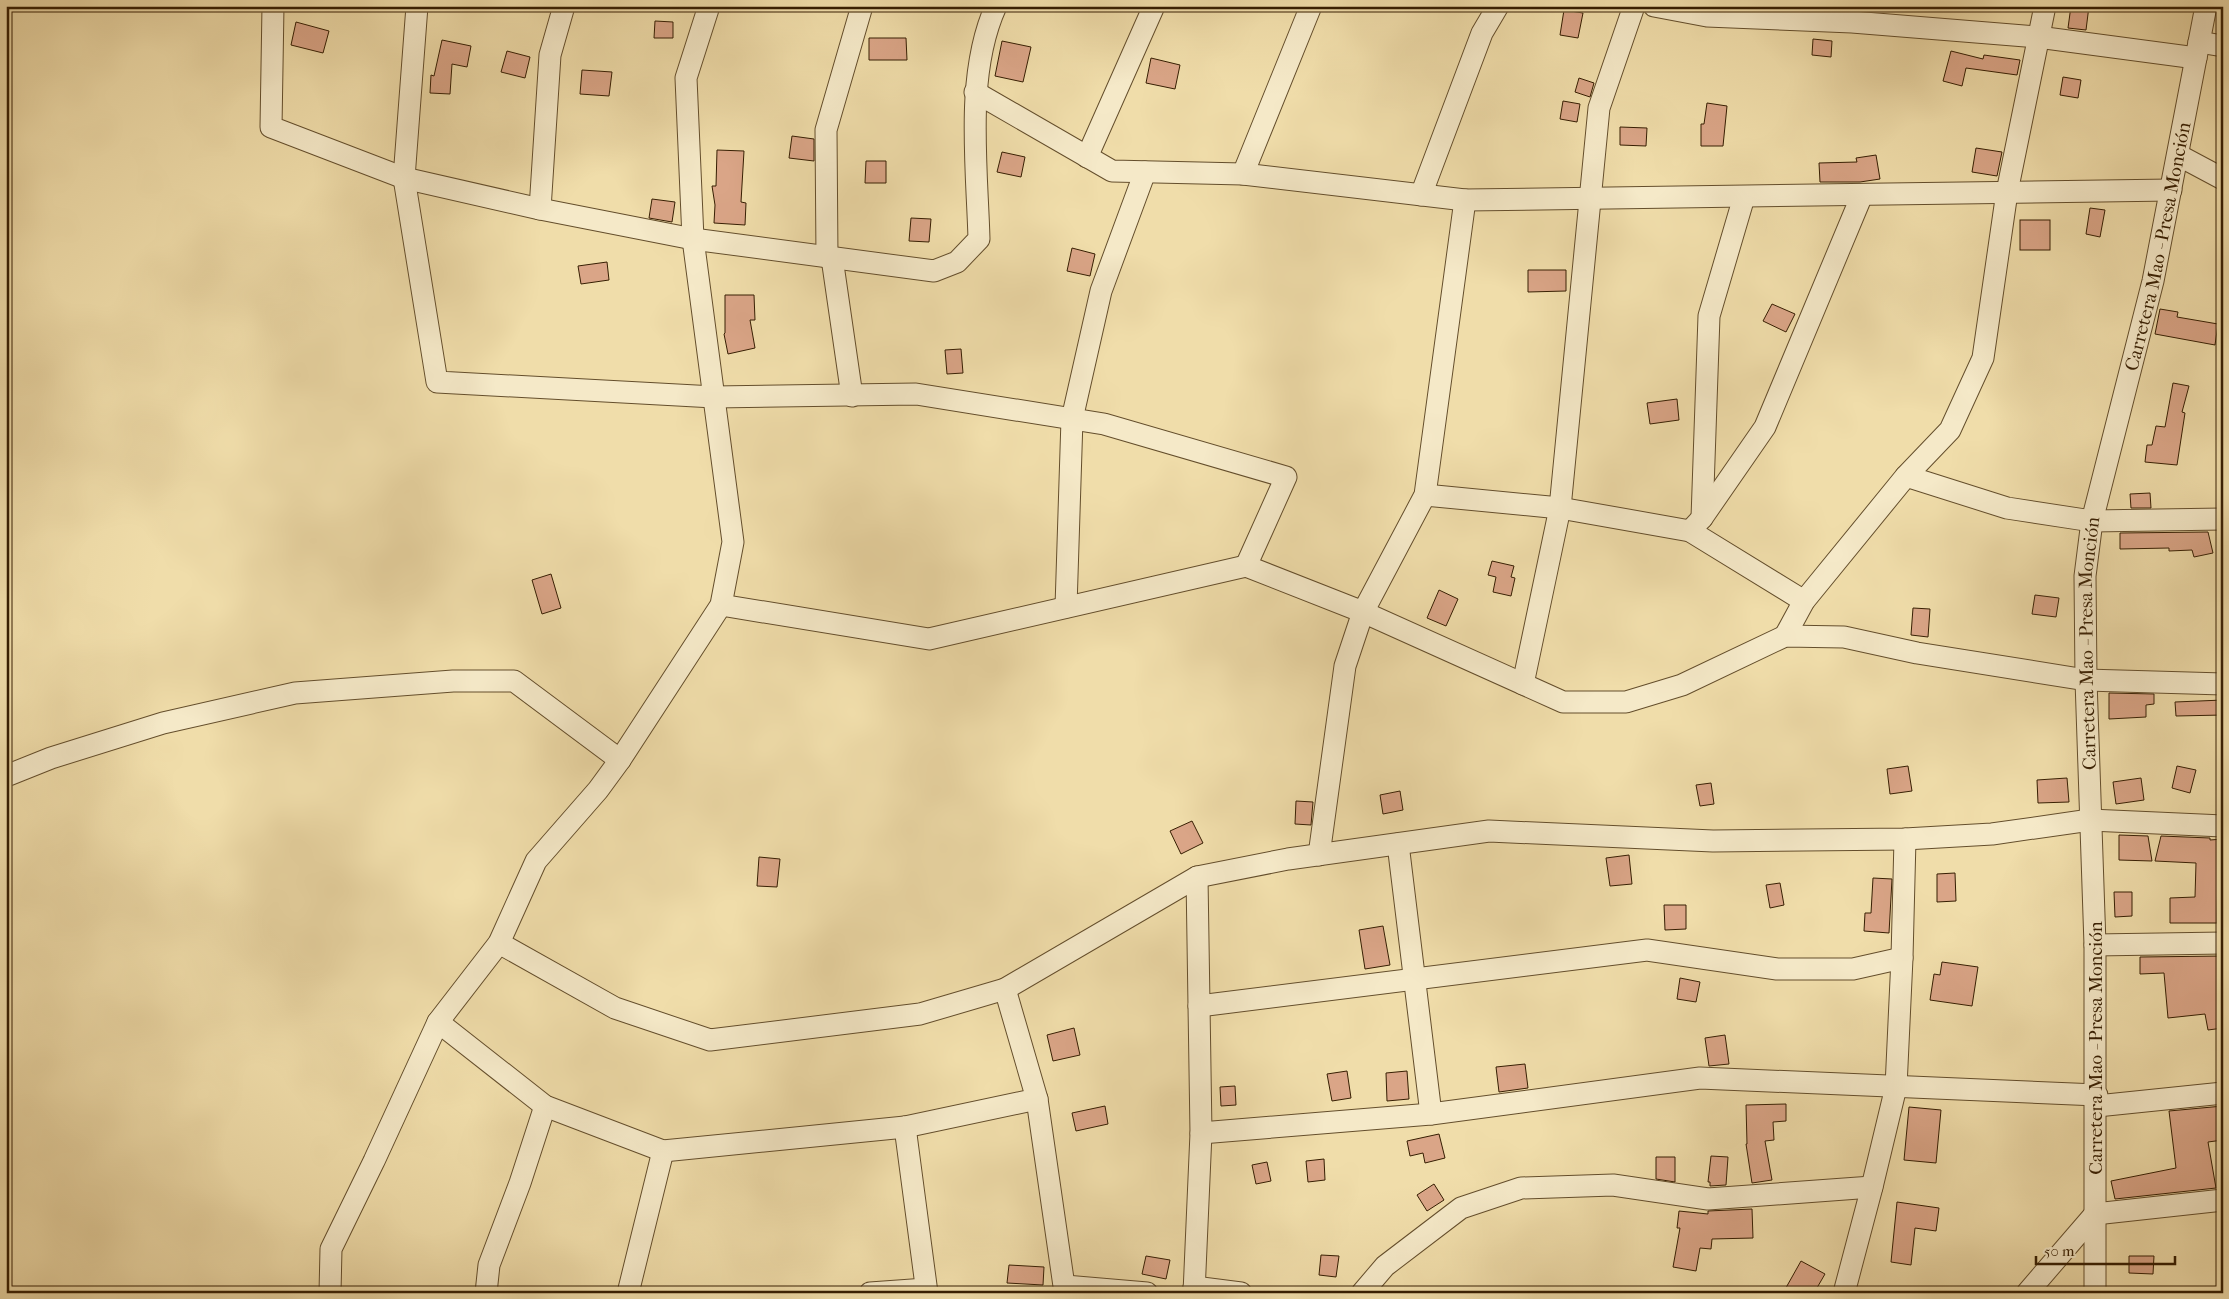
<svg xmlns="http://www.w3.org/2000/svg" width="2229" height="1299" viewBox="0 0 2229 1299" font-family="'IM FELL French Canon',serif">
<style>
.building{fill:#daa587;stroke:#361e02}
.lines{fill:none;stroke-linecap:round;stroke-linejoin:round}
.minor-casing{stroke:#644e2c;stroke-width:23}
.minor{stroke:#f5e9c8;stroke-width:21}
.labels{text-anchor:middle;stroke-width:4.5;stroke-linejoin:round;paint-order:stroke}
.street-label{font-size:19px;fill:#361e02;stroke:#f5e9c8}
</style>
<rect width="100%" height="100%" fill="#f0ddaa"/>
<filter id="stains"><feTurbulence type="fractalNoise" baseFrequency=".004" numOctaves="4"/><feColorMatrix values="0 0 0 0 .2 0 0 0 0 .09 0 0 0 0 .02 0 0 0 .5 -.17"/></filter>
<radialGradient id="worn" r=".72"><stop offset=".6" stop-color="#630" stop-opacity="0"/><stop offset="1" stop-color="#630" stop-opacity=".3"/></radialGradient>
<g class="building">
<path d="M2071,6H2089L2086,30L2068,28Z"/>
<path d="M1564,10L1583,13L1578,38L1560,35Z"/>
<path d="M655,21L673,22V38H654Z"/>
<path d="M296,22L329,31L323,53L291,45Z"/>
<path d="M869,38H906L907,60H869Z"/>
<path d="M1813,39L1832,41L1831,57L1812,55Z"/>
<path d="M442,40L471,46L467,67L452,64L450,94L430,93L431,75L434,76Z"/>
<path d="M1002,41L1031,47L1023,82L995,76Z"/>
<path d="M507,51L530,57L525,78L501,72Z"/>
<path d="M1951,51L1983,59L1984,55L2020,60L2017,75L1966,68L1962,86L1943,81Z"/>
<path d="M1151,58L1180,65L1175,89L1146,83Z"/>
<path d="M582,70L612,72L609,96L580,94Z"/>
<path d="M2063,77L2081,80L2078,98L2060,95Z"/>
<path d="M1579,78L1594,83L1590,97L1575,92Z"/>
<path d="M1563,101L1580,104L1577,122L1560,119Z"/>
<path d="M1707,103L1727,106L1723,146H1701V124H1704Z"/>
<path d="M1620,127L1647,128L1646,146L1620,145Z"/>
<path d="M792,136L814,139V161L789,158Z"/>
<path d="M1976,148L2002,152L1997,176L1972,172Z"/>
<path d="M717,150L744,151L741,202L746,203L745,225L714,223L715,205L712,186H716Z"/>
<path d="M1002,152L1025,157L1021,177L997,172Z"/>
<path d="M1876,155L1880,179L1860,182H1820L1819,163L1857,162L1856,158Z"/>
<path d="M866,161H886V183H865Z"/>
<path d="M652,199L675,202L672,222L649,218Z"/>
<path d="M2090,208L2105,210L2100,237L2086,234Z"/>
<path d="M911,218L931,219L929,242L909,241Z"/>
<rect x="2020" y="220" width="30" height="30"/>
<path d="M1072,248L1095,254L1090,276L1067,271Z"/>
<path d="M607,262L609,280L581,284L578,266Z"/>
<path d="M1528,270H1566V291L1528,292Z"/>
<path d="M725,295H754L755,320H750L755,348L728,354L724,334L725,333Z"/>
<path d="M1772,304L1795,314L1786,332L1763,321Z"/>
<path d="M2160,309L2178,312L2177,317L2218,324L2215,345L2155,334Z"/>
<path d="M961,349L963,373L947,374L945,350Z"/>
<path d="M2173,383L2189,386L2182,412L2185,413L2177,465L2145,462L2147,445H2152L2156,426L2165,427Z"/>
<path d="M1677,399L1679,420L1650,424L1647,403Z"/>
<path d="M2150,493L2151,508H2131L2130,494Z"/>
<path d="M2208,532L2213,553L2194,557L2192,550L2169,551V548L2120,549V533Z"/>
<path d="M1492,561L1514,566L1511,577L1515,578L1511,596L1493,592L1496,577L1488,575Z"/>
<path d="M551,574L561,608L542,614L532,580Z"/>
<path d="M1439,590L1458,599L1446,626L1427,618Z"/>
<path d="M2035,595L2059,598L2056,617L2032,614Z"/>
<path d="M1913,608L1930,609L1928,637L1911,635Z"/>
<path d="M2109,693L2154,694V704L2146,705V717L2109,719Z"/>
<path d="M2223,700V715L2176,716L2175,702Z"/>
<path d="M1908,766L1912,791L1890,794L1887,769Z"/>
<path d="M2177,766L2196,770L2190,793L2172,788Z"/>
<path d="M2067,778L2069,802L2038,803L2037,780Z"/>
<path d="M2141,778L2144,800L2116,804L2113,782Z"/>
<path d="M1711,783L1714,804L1700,806L1696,785Z"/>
<path d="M1400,791L1403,810L1383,814L1380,795Z"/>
<path d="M1296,801L1313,802L1311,825L1295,824Z"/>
<path d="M1192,821L1203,843L1181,854L1170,831Z"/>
<path d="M2119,835L2148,836L2152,861L2119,860Z"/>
<path d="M2161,836L2210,838V840L2223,839V863H2218L2217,923H2170V898L2195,897L2196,863L2155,861Z"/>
<path d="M1629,855L1632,884L1610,886L1606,858Z"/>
<path d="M759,857L780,859L777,887L757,886Z"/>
<path d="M1955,873L1956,901L1937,902V874Z"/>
<path d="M1873,878L1892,879L1889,933L1864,931L1865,913H1871Z"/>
<path d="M1780,883L1784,905L1770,908L1766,885Z"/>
<path d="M2114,892H2132V916L2115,917Z"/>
<path d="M1664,905H1686V929L1665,930Z"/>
<path d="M1383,926L1390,965L1365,969L1359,930Z"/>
<path d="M2223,956V970H2219L2223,999V1028L2208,1030L2205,1014L2168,1018L2164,973L2140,974V957Z"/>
<path d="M1942,962L1978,967L1972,1006L1930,1000L1934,974L1940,975Z"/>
<path d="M1680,978L1700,982L1696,1002L1677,999Z"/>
<path d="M1074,1028L1080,1055L1053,1061L1047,1035Z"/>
<path d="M1725,1035L1729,1064L1709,1066L1705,1038Z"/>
<path d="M1525,1064L1528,1088L1499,1092L1496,1067Z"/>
<path d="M1347,1071L1351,1098L1332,1101L1327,1074Z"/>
<path d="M1407,1071L1409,1099L1387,1101L1386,1073Z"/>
<path d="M1235,1086L1236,1105L1221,1106L1220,1087Z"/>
<path d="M1786,1104V1121L1773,1122L1774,1140L1765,1141L1772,1180L1752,1183L1746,1144H1747L1746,1105Z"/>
<path d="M1105,1106L1108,1124L1076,1131L1072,1113Z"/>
<path d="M2223,1106V1140L2208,1142L2216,1188L2115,1199L2111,1181L2176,1168L2169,1111Z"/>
<path d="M1909,1107L1941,1110L1936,1163L1904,1160Z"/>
<path d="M1439,1134L1445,1158L1425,1163L1423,1153L1410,1156L1407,1141Z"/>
<path d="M1711,1156L1728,1157L1726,1185L1710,1186V1182H1708Z"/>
<path d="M1656,1157H1675V1182L1656,1179Z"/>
<path d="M1324,1159L1325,1180L1308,1182L1306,1161Z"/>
<path d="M1267,1162L1271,1181L1256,1184L1252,1165Z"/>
<path d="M1434,1184L1444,1200L1427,1211L1417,1195Z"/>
<path d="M1897,1202L1939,1208L1936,1231L1915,1228L1911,1265L1891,1262Z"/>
<path d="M1752,1209L1753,1238L1712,1239L1711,1249L1700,1248L1696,1271L1673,1267L1680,1228H1677L1679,1211L1708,1214V1211Z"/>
<path d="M1321,1255L1339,1256L1336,1277L1319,1275Z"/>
<path d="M1146,1256L1170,1260L1166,1279L1142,1274Z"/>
<path d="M2129,1256H2154L2153,1274L2129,1273Z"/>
<path d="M1801,1261L1825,1274L1814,1293H1783Z"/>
<path d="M1009,1265L1044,1267L1043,1285L1007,1283Z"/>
</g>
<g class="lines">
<g class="minor-casing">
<g id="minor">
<path d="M273,6L271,127L404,178L540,209L693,239L934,271L957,262L979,239C977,166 965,74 996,6"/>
<path d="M417,6L404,178L437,382L714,397L916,394L1104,424L1286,477L1246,566"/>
<path d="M1654,6L1707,16L1852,22L2038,37L2196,58"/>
<path d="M2199,42L2223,46"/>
<path d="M975,92L1112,171L1243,174L1465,200L2171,190"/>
<path d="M2178,155L2223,179"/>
<path d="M1087,157L1154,6"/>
<path d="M1243,174L1311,6"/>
<path d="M1421,195L1482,33L1498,6"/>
<path d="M540,209L550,55L564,6"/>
<path d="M827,257L826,130L862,6"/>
<path d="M832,258L852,396"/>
<path d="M1906,476L2007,508L2092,521L2223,519"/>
<path d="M1425,495L1560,508L1690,531L1804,601"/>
<path d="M1702,518L1709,316L1744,197"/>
<path d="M1690,531L1702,518L1765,427L1862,195"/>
<path d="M721,605L929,639L1246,566L1363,612L1563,702H1626L1682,685L1785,636L1844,637L1917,653L2086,680L2223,684"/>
<path d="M1066,607L1072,419L1101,291L1145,172"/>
<path d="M1785,636L1804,601L1906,476L1950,430L1983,358L2007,192L2045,6"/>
<path d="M1523,684L1560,508L1599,108L1634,6"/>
<path d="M6,776L51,758L163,723L295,693L453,681H514L620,760"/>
<path d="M1398,844L1431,1114"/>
<path d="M1319,855L1345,666L1363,612L1425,495L1465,200"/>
<path d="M499,943L615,1008L710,1040L920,1014L1005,989L1197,877L1288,859L1489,831L1713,841L1905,839L1992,834L2090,820L2223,826"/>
<path d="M2095,945L2223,943"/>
<path d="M1005,989L1037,1099L1065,1293"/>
<path d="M1199,1006L1647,950L1777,969H1853L1902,958"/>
<path d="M438,1022L545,1106L663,1151L905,1127L1037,1099"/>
<path d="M2097,1106L2223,1093"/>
<path d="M905,1127L927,1293"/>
<path d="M1201,1133L1431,1114L1700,1078L2097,1095"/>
<path d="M1065,1286L1147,1293"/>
<path d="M1194,1287L1241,1293"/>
<path d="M330,1293L331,1249L374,1161L438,1022L499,943L536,861L598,790L620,760L721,605L733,542L693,239L686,78L709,6"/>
<path d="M486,1293L489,1265L520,1183L545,1106"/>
<path d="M628,1293L663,1151"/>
<path d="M870,1293L926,1289"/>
<path d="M1194,1293L1201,1133L1197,877"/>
<path d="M1362,1293L1385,1266L1461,1208L1521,1188L1613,1185L1708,1199L1872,1187"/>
<path d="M1844,1293L1872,1187L1896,1087L1902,958L1905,839"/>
<path d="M2027,1293L2095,1214L2223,1200"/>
<path id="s1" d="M2095,1293V945L2086,680L2085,576L2092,521L2153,281L2206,6"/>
</g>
</g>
<use href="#minor" class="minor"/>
</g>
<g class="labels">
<g class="street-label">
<text dy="7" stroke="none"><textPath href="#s1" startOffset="1055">Carretera Mao - Presa Monción</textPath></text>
<text dy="7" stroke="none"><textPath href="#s1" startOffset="650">Carretera Mao - Presa Monción</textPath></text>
<text transform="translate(2095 1048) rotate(-90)" y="7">Carretera Mao - Presa Monción</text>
</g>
</g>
<rect width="2229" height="1299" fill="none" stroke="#f0ddaa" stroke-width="25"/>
<rect x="8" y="8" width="2214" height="1284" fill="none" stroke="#361e02" stroke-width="2.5"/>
<rect x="12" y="12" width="2204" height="1274" fill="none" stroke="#361e02"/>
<path d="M2036 1256v8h139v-8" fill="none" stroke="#361e02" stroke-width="2.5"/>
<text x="2044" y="1256" font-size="15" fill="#361e02" stroke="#f5e9c8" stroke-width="4" paint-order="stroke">50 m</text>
<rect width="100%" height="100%" filter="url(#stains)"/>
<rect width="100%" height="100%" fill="url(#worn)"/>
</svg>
